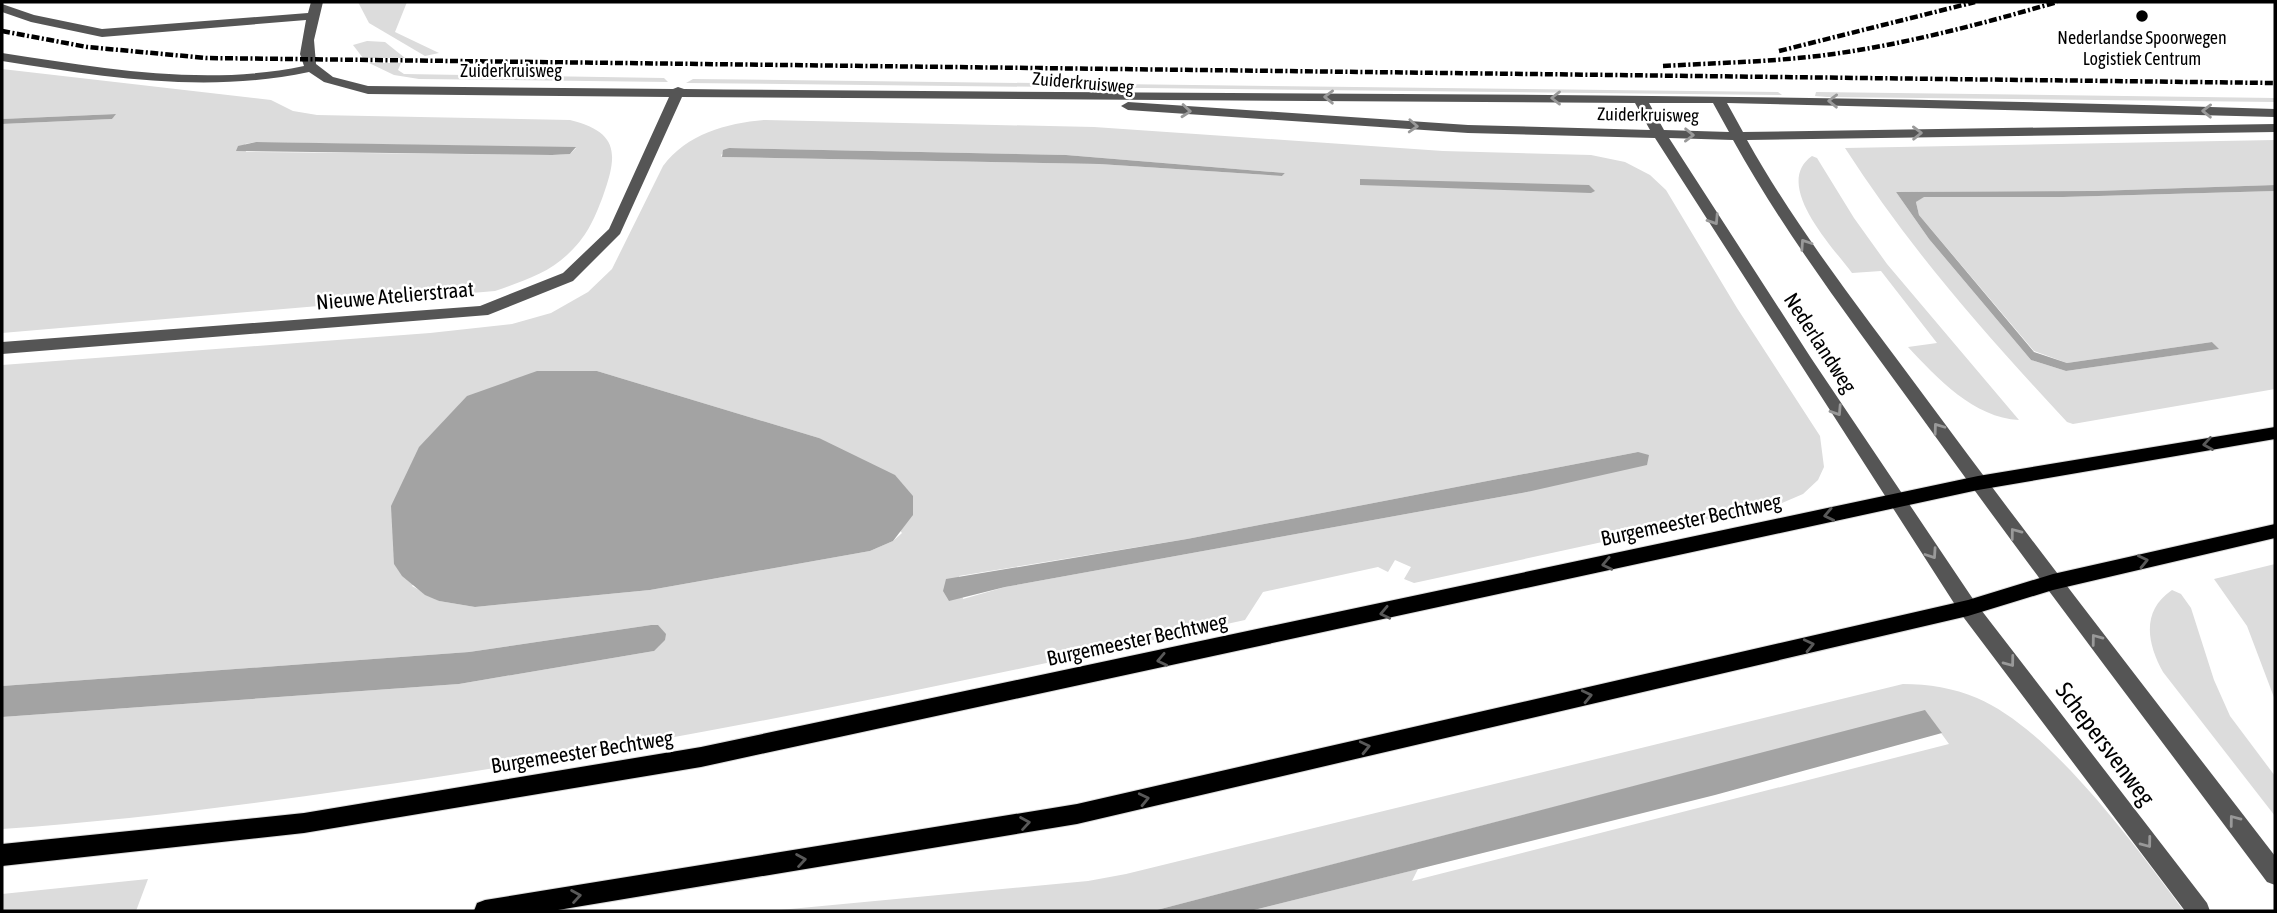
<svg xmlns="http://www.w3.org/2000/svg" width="2277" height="913" viewBox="0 0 2277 913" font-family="'Asap Condensed',sans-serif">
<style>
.green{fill:#dcdcdc;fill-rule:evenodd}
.water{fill:#a3a3a3}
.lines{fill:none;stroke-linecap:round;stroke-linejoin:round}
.major-casing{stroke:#dbdbdb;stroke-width:2}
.minor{fill:#555;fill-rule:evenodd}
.major{fill:#000;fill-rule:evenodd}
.rail{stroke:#000;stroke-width:4.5;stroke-dasharray:8 2.5 2 2.5;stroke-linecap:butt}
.oneway{stroke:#999}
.oneway2{stroke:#595959}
.poi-dot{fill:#000;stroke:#fff;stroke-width:2.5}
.labels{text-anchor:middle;stroke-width:5;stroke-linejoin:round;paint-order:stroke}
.far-poi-label{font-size:18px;fill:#000;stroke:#fff}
.far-street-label{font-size:18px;fill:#000;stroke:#fff}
.street-label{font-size:21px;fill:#000;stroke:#fff}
.near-street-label{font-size:24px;fill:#000;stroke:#fff}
</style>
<rect width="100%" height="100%" fill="#fff"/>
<g class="green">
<path d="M358,2H407L395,32L439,53L425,56L369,23Z"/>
<path d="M367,41L385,42L405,58H363L353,45Z"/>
<path d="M369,63H401L398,70L404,74L664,78L668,82L419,79L394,75Z"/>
<path d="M2,69L271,100L293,111L317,115L570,120C619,132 618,154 603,196C594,220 586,238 567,255C547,274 520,282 495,291L2,333V124L112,119L115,114L2,119ZM256,142L576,148L570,154L552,155L246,152L245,144Z"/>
<path d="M693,79L1778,92L1782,95L686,83Z"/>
<path d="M1816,92L2275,98V102L1827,97L1815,96Z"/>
<path d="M765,120L1094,127L1443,151L1591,155L1625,162L1650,175L1666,190L1737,308L1820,436L1824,467L1818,480L1803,494L1782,503L1414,583L1404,579L1411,567L1395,560L1388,572L1378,567L1263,592L1245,620C950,685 654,747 355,789C238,806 120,821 2,829V717L459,684L654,651L651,625L469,652L2,686V365L430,333L512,324L551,313L588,292L612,269L663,166C687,134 727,123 765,120ZM729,148L1066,155L1285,173L1282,176L1099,164L722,157L721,155ZM597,371L819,438L902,533L893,541L870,551L650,590L475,607L439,601L412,586ZM1638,452L1527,492L1005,587L963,599L959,576L1187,539Z"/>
<path d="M2275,140V185L2095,191L1896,192L1929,239L2031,360L2066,371L2218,349L2212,342L2067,363L2034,351L1919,215L1916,202L1923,197H2063L2275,191V389L2073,424L2067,422C1986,335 1909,248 1845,148Z"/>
<path d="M1812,156L1817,158L1854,218L1887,264L2019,420C1974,418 1937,378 1908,347L1937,343L1881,271L1852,273C1832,246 1772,184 1812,156Z"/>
<path d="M2275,564V700L2247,626L2214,579Z"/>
<path d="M2172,590L2181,594L2191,608L2214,680L2230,716L2275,776V816L2163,672C2147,643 2141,611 2172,590Z"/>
<path d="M1903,684C1929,684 1953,688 1977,698C2052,730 2135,846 2184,911H1250L1418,869L1412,881L1949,744L1925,711L1153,911H769L1088,881L1126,874Z"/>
<path d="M148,879L136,911H2V894Z"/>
</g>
<g class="water">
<path d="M116,114L112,119L2,124V119Z"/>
<path d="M256,142L576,147L570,154L552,155L236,151L238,146Z"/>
<path d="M729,148L1066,155L1285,173L1282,176L1099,164L722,157L723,150Z"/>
<path d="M1360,179L1589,185L1595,191L1591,193L1360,185Z"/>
<path d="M2275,185V191L2063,197H1924L1916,202L1919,215L2034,352L2067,363L2212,342L2219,349L2066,371L2031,360L1929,239L1896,192L2095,191Z"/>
<path d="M537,371H597L819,438L895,475L913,496V515L893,541L870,551L650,590L475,607L439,601L425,595L402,576L394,564L391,506L419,447L467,396Z"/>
<path d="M1638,452L1649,455L1647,465L1527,492L1005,587L949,601L943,591L946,579L1187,539Z"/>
<path d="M651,625H658L666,634L665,640L654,651L459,684L2,717V686L469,652Z"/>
<path d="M1925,710L1942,733L1715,795L1250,911H1153Z"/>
</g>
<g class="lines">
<g class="major-casing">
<g id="major">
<path d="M2275,427V439L1978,490L701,767L304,833L2,866V844L304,813L701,747L1978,476Z"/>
<path d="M2275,524V538L2053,590L1968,616L1077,824L552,911H474L477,903L485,900L1077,804L1968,600L2053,574Z"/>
</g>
</g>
<path class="minor" d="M311,2H323L314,40L316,64L333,77L368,86L673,89L678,87L684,89C1214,95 1745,91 2275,109V117L1727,103L1743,132L2275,124V132L1747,140C1798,231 1863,313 1925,397C2039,552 2158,704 2275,856V885L2267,882C2149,724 2029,567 1914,407C1851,320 1785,234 1733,140L1669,138L1811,358L1975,602L2207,903L2210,911H2185L1961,614L1655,138L1468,133L1128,110L1121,106L1128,102L1468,125L1650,130L1635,103L682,97L620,234L573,281L488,315L2,354V342L480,306L563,273L609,229L669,97L368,94L324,82L309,72C206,94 104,77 2,61V53C102,68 203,87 304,66L300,54L306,20L102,37L31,22L2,12V4L34,15L102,29L308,13ZM1649,103H1713L1729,132L1664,130Z"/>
<use href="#major" class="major"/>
<g class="rail">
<path d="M2,31L87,47L206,58L2275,83"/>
<path d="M1779,51L1975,2"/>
<path d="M1663,66C1714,63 1766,62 1818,56C1899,46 1978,25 2057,2"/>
</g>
</g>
<defs><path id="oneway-chevron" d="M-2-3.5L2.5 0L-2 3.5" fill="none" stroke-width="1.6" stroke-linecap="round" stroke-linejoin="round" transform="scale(1.75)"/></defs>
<g class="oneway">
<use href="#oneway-chevron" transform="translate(1329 97) rotate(-179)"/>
<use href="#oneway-chevron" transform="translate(1556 98) rotate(-180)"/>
<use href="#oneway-chevron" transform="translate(1833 101) rotate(-179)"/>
<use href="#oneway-chevron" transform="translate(1186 111) rotate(5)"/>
<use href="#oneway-chevron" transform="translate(2207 111) rotate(-179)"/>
<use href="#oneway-chevron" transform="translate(1413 126) rotate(3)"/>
<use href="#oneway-chevron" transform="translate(1917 133) rotate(-1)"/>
<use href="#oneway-chevron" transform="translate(1689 135) rotate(1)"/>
<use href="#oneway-chevron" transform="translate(1714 220) rotate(57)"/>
<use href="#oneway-chevron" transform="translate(1805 244) rotate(-124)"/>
<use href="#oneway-chevron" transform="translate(1837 411) rotate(57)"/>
<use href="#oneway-chevron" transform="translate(1938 428) rotate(-126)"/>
<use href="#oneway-chevron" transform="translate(2015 533) rotate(-127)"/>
<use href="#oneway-chevron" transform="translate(1932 554) rotate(56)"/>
<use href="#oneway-chevron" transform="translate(2096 639) rotate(-127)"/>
<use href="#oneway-chevron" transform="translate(2010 662) rotate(53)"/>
<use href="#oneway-chevron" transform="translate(2234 820) rotate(-127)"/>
<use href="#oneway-chevron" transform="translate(2147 843) rotate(53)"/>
</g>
<g class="oneway2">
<use href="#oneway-chevron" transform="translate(2208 444) rotate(171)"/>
<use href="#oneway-chevron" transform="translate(1829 515) rotate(168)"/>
<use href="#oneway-chevron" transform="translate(2143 561) rotate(-13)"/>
<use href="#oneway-chevron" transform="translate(1607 564) rotate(168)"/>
<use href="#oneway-chevron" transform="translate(1385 613) rotate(168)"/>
<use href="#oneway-chevron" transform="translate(1809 645) rotate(-13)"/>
<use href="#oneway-chevron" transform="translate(1162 660) rotate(168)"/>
<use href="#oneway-chevron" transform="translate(1587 696) rotate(-13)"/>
<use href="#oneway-chevron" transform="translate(1365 747) rotate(-13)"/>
<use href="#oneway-chevron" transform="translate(1144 799) rotate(-13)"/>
<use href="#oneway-chevron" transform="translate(1025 823) rotate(-9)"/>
<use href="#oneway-chevron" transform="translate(801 860) rotate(-9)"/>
<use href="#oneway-chevron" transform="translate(576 896) rotate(-9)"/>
</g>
<circle class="poi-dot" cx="2142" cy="16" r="7"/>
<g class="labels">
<g class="far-poi-label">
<text x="2142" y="44">Nederlandse Spoorwegen<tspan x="2142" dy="21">Logistiek Centrum</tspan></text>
</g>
<g class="far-street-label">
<text x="511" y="77">Zuiderkruisweg</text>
<text transform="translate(1083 83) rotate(5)" y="6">Zuiderkruisweg</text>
<text transform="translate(1648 115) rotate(1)" y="6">Zuiderkruisweg</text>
</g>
<g class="street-label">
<text transform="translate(395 296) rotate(-5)" y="7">Nieuwe Atelierstraat</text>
<text transform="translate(1820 343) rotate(57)" y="7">Nederlandweg</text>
<text transform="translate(1691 520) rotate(-12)" y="7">Burgemeester Bechtweg</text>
<text transform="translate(1137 640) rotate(-12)" y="7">Burgemeester Bechtweg</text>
<text transform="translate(582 752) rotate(-9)" y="7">Burgemeester Bechtweg</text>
</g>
<g class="near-street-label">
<text transform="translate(2105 744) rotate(53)" y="8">Schepersvenweg</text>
</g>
</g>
<rect width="2277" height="913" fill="none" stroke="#000000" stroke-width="7"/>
</svg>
